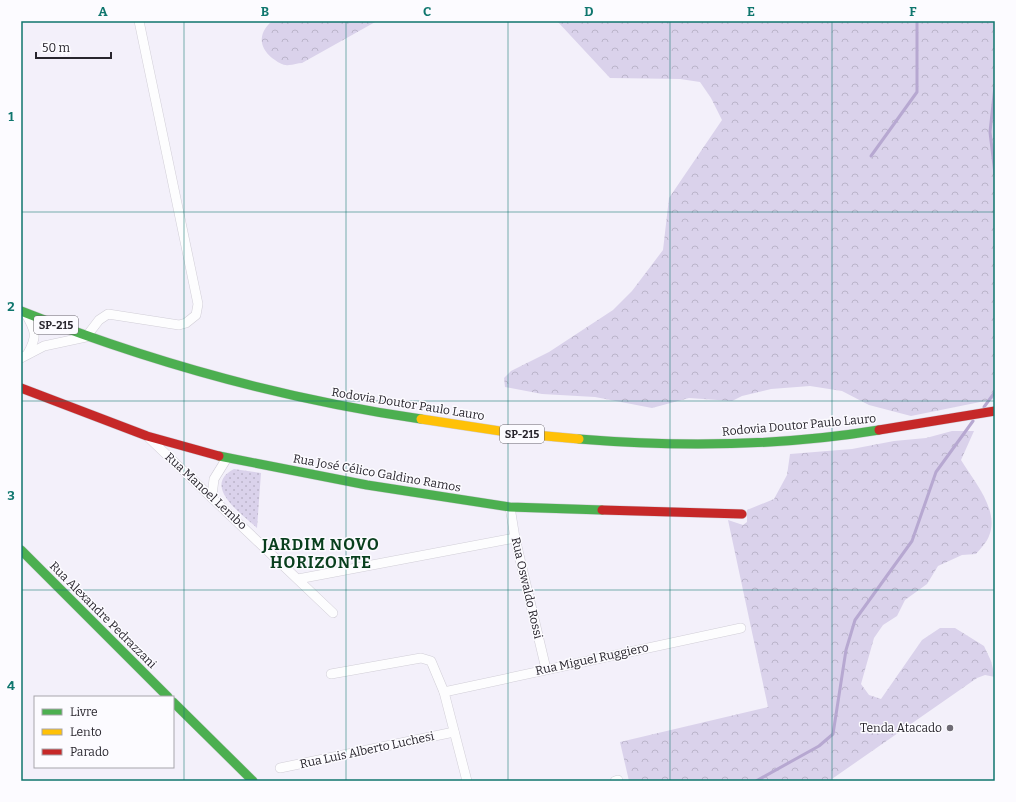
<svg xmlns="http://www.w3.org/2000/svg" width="1016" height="802" viewBox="0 0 1016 802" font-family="Bitter,serif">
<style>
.grass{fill:url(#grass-dots)}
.forest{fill:url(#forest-crowns)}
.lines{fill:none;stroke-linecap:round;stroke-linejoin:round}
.stream{stroke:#b7a8d1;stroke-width:3}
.street-casing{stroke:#d1ced7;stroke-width:10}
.fast-casing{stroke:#d1ced7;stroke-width:10}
.slow-casing{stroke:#d1ced7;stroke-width:10}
.jam-casing{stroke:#d1ced7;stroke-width:10}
.street{stroke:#fdfdfe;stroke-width:9}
.fast{stroke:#4caf50;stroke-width:9}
.slow{stroke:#ffc107;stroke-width:9}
.jam{stroke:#c62828;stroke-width:9}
.grid{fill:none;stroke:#0f766e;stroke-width:1;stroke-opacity:0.55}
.poi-dot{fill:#6f6c75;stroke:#fcfbff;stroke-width:1.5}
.labels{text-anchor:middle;stroke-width:3;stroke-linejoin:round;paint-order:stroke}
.shield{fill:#fcfbff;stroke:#68656c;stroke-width:1}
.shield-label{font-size:11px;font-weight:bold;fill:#28252d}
.street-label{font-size:12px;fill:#28252d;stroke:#fcfbff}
.poi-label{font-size:12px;fill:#28252d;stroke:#fcfbff;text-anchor:end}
.district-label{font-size:16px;font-weight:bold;letter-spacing:1px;fill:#093f1e;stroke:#fcfbff}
.neatline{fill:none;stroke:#0f766e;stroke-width:1.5}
.grid-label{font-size:13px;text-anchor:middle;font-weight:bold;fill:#0f766e}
</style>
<defs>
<pattern id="grass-dots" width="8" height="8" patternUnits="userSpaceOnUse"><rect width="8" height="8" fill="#dad2eb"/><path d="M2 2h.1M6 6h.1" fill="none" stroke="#bbb4ca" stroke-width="1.8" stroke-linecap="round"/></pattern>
<pattern id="forest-crowns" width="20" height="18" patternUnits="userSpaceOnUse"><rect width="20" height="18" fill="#dad2eb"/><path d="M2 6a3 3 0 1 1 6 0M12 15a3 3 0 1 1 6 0" fill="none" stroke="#bbb4ca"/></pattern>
</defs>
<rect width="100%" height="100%" fill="#f3f0fa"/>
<path class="grass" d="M234,469L261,473L257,528C242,514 201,486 234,469Z"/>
<g class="forest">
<path d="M272,21H377L302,63C298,63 293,65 289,65C284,66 279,63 275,60C259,49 257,34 272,21Z"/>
<path d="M557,21H995V399L911,416L869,405L842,391L810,386L771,389L742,396L732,401L689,398L652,408L595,397L542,394L505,387L504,378L511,371L549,352L613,310L632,291L663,250L669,198L722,120L711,98L700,82L680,79L610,78Z"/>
<path d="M952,431H974L961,460C973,480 1000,510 989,536C987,542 980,549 976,554L962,555L938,566L927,584L905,600L897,616L883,625L874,638L861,684L869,695L881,699L922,640L940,628H955L984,646L991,661L995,677L985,675L977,678L829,781H629L620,742L768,707L728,520L743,525L747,522V510L774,499L787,475L790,454L852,449L894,441L926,438Z"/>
</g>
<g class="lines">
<g class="stream">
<path d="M995,86L990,132L995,174"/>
<path d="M871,156L917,92V21"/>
<path d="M984,407L995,392"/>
<path d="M756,781L819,746L833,734L846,650L855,620L912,541L936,472L973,421"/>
</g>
<g class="street-casing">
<g id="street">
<path d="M26,314C35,330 38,336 28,353"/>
<path d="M21,358L44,346L86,337L99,320L108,314L179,325L186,323L196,315L198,304L139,21"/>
<path d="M149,438L333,613"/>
<path d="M212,496L214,479L227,458"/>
<path d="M510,507L515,538L546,669"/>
<path d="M298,579L515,538"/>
<path d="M331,674L421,658L431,661L444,692L467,781"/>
<path d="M444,692L741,628"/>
<path d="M280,768L454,732"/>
<path d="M615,781L618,780"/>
</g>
</g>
<g class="fast-casing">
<g id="fast">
<path d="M21,311C150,362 283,399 421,419"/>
<path d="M579,439C677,447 782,446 879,430"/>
<path d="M219,456L367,485L510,507L602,510"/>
<path d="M21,550L168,697"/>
<path d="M173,702L253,781"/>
</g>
</g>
<g class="slow-casing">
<path id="slow" d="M421,419L513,433L579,439"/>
</g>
<g class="jam-casing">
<g id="jam">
<path d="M21,388L147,436L219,456"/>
<path d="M879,430L995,411"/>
<path d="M602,510L742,514"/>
</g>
</g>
<use href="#street" class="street"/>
<use href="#fast" class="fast"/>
<use href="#slow" class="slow"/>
<use href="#jam" class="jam"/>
</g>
<path class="grid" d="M184,21V781M346,21V781M508,21V781M670,21V781M832,21V781M21,212H995M21,401H995M21,590H995"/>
<circle class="poi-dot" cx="950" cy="728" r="4"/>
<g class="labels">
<g class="shield">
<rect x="34" y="316" width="44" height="18" rx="3"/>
<rect x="500" y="425" width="44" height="18" rx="3"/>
</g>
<g class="shield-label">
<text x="56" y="329">SP-215</text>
<text x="522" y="438">SP-215</text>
</g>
<g class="street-label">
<text transform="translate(408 404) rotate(9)" y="4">Rodovia Doutor Paulo Lauro</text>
<text transform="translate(799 425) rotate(-5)" y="4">Rodovia Doutor Paulo Lauro</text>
<text transform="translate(377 473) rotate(10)" y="4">Rua José Célico Galdino Ramos</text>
<text transform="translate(206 491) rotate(43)" y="4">Rua Manoel Lembo</text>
<text transform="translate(527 588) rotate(77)" y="4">Rua Oswaldo Rossi</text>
<text transform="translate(103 615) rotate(45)" y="4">Rua Alexandre Pedrazzani</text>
<text transform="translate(592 659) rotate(-12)" y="4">Rua Miguel Ruggiero</text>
<text transform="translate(367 750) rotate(-12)" y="4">Rua Luis Alberto Luchesi</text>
</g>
<g class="poi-label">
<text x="942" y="732">Tenda Atacado</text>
</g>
<g class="district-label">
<text x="321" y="550">JARDIM NOVO<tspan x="321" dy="18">HORIZONTE</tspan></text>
</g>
</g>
<rect width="1016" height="802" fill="none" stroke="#fcfbff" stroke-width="44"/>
<rect x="34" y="696" width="140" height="72" fill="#fcfbff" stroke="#a7a5ab"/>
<rect x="42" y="709" width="20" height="6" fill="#4caf50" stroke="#a7a5ab"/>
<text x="70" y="716" font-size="12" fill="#28252d">Livre</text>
<rect x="42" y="729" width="20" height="6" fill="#ffc107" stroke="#a7a5ab"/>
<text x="70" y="736" font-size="12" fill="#28252d">Lento</text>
<rect x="42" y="749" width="20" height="6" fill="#c62828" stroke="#a7a5ab"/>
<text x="70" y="756" font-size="12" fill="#28252d">Parado</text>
<path d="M36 52v6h75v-6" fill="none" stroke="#28252d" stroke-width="2"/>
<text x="42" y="52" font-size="12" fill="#28252d" stroke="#fcfbff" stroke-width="3" paint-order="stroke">50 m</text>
<rect x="22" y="22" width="972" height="758" class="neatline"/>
<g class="grid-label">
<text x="103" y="16">A</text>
<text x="265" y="16">B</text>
<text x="427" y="16">C</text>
<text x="589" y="16">D</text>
<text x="751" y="16">E</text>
<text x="913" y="16">F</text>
<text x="11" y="121">1</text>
<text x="11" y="311">2</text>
<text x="11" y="500">3</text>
<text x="11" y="690">4</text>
</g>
</svg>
